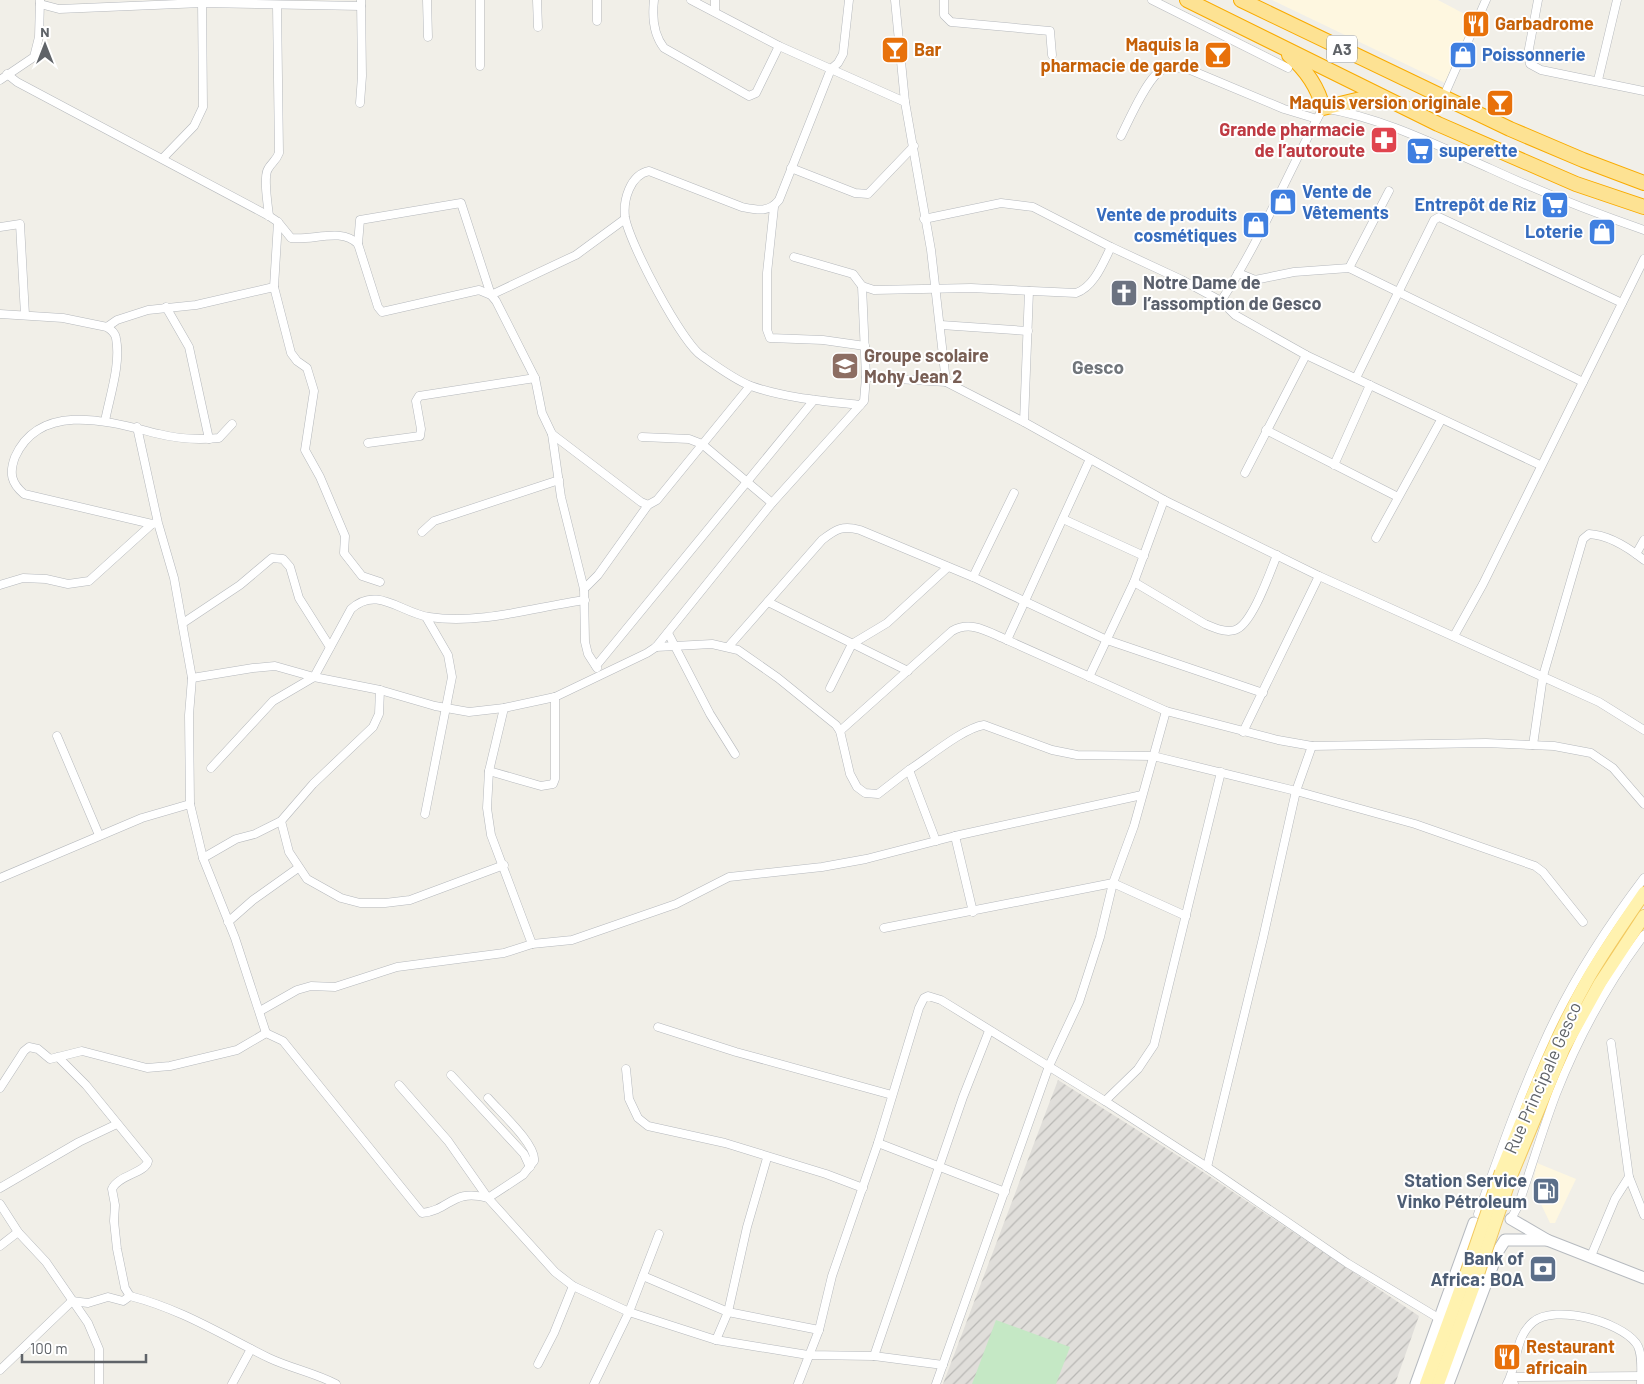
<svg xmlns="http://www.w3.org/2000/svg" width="1644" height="1384" viewBox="0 0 1644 1384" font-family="Barlow,sans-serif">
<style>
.commercial{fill:#fef7e0}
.industrial{fill:url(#industrial-furrows)}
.pitch{fill:#c5e8c5}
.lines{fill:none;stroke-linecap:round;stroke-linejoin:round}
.street-casing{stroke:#b5b8bc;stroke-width:9}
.secondary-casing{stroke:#b6babf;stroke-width:13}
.primary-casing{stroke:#f2c960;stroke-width:14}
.highway-casing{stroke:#f9ab00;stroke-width:16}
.street{stroke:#fff;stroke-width:8}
.secondary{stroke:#fff;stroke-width:11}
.primary{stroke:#fff2af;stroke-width:12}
.highway{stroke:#fde293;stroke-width:14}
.primary-bridge-casing{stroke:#f2c960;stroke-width:14;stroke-linecap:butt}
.primary-bridge{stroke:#fff2af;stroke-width:12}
.labels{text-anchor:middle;stroke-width:4;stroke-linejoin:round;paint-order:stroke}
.shield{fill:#fff;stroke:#8f9295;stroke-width:1}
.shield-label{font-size:16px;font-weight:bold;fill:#5f6368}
.food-label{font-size:18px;font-weight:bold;fill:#c56008;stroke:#fff;text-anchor:start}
.shop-label{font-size:18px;font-weight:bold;fill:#366cbe;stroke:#fff;text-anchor:start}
.health-label{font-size:18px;font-weight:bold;fill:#be3a42;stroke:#fff;text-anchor:end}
.worship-label{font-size:18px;font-weight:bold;fill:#5b616d;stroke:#fff;text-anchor:start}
.education-label{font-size:18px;font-weight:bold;fill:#785e54;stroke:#fff;text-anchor:start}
.street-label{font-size:18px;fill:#5f6368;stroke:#fff}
.service-label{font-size:18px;font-weight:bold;fill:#4e5e75;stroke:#fff;text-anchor:end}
.neighbourhood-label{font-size:19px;font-weight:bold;fill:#70757a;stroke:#fff}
</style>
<defs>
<pattern id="industrial-furrows" width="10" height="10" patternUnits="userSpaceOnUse" patternTransform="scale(1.25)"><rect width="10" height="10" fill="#e0deda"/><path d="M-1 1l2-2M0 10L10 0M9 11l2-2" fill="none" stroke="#b9b8b5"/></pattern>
</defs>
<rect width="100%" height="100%" fill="#f1efe8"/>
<g class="commercial">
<path d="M1272,0H1438L1474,19L1445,83Z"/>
<path d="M1537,1163L1576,1179L1555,1223H1550L1540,1202L1534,1178Z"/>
</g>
<path class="industrial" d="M1058,1080L1191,1164L1419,1316L1395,1384H943Z"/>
<path class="pitch" d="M996,1320L1070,1347L1056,1384H972Z"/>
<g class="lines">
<g class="street-casing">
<g id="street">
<path d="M427,0L428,37"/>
<path d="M537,0L538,27"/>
<path d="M597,0V21"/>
<path d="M654,0C652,17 653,34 664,48L749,96L756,93L779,46"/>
<path d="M691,0L779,46L905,102"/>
<path d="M849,0L843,54L838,63L831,69L779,200C769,213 757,210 742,207L649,171C630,175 623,200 625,217C629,243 682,343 702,356C716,366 735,380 751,386C785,398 824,401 860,405"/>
<path d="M895,0L905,102L931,250L946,382L1024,422L1164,500L1319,576L1599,702L1644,730"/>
<path d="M944,0V15L951,22L1050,31L1052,55"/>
<path d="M1152,0L1288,68"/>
<path d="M1538,0L1528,54L1530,64L1541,70L1644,91"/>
<path d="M40,4L59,9L202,3L361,6"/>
<path d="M715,11V0"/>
<path d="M480,66V0"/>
<path d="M7,74L17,82L269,216L278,222L291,238C313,241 341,227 358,244L378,307L382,312L479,290L491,295L496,301L535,378"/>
<path d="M0,80L34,57L39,37L40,1"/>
<path d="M1598,80L1617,0"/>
<path d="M1443,98L1486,0"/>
<path d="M360,103L362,76L361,0"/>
<path d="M1121,136C1128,122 1148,76 1162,70C1171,66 1178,68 1188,69L1284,109L1317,119"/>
<path d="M163,158L194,126L203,107L202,0"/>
<path d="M791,168L855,193L868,194L914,146"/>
<path d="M774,207L767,273V330L770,338L823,340L865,346"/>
<path d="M269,216C268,206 263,177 268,169C272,162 276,161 279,153L277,5"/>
<path d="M924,219L1001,203L1033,207L1111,247L1182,280L1221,301L1235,315L1306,355L1540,465"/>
<path d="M0,227L20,224L25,315"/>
<path d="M358,244L360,220L461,203L491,295L576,255L625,219"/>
<path d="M794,257L853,274L862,286L874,290L971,288L1076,293C1094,287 1103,263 1111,247"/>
<path d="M1349,268L1389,191"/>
<path d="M1238,273L1255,280L1294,272L1349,268L1583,382"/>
<path d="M274,287L291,353L297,361L307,368L314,391L305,450L320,477L345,536L344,553L362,576L380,582"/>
<path d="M1221,301C1261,240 1288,172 1323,108C1383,118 1436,145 1491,169C1541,192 1592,212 1644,230"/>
<path d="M166,307L189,347L209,439"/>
<path d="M0,314L63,318L107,327C111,330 115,332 116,338C121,364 110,395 105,421"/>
<path d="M941,325L1028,331"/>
<path d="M107,327L117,320L148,310L196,305L274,287L278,222"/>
<path d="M866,377L946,382"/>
<path d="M1356,378L1434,220L1439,217L1622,303"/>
<path d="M1024,422L1029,291"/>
<path d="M137,427L158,523L174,578L192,678L189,715L190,804L203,858L235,938L266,1033"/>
<path d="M1266,430L1398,497"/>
<path d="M552,434L561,497L584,589L585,642L588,654L597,668"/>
<path d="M642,437L689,439L702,444L772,503"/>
<path d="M368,443L420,436L421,429L416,401L419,396L535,378L542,413L552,434L641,502L648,505"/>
<path d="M1334,465L1370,385"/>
<path d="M1245,473L1306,355"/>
<path d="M1063,519L1144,556"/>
<path d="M152,524L24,494C11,483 9,473 15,457C41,399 114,423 159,434C179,439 200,440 219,438L232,424"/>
<path d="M422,532L434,521L559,480"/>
<path d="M1376,538L1441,420"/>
<path d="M1636,554L1644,540"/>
<path d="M973,577L1014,493"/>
<path d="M1134,582L1205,624C1214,628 1225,633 1235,630C1252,625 1270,572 1277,555"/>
<path d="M0,585L23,578L46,579L68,584L89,581L152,524L156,523"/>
<path d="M584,589L598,575L648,505L657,500L750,386"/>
<path d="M768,602L908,671"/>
<path d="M183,623L240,585L272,558L283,559L290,567L299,598L330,647"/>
<path d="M668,633L710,714L735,754"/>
<path d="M1454,636L1483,584L1644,259"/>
<path d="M1007,640L1166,711L1278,740L1312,746L1486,743L1554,746L1591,753L1613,768L1644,804"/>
<path d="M729,646L822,540C836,529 843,525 860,530L973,577L1107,640L1263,693"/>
<path d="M656,647L712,644L738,650L778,678L836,725L840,731L850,774L857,787L865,793L878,794L909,770L936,841"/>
<path d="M596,666L814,400"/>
<path d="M1089,677L1134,582L1164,500"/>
<path d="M192,678L253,668L275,666L314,677L380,690L435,706L469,712L504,708L555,697L647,653L656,647L772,503L864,401L866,377L862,286"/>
<path d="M830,688L852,644L887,623L948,567"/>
<path d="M504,708L489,771L487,808L491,835L532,944"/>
<path d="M840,731L952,631C971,620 988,632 1007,640L1090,459"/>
<path d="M1243,732L1319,576"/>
<path d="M57,736L99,835"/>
<path d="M1533,745L1543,676L1583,539L1589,534C1608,535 1629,548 1644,560"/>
<path d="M211,768L273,701L314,677L351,609C377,585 401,613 429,617C480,625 535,607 585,600"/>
<path d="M909,770C928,758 963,728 984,725L1052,750L1077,755L1153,756L1296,791L1415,824L1535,866L1543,872L1583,922"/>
<path d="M489,771L541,786L553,784L555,779V697"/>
<path d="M425,814L452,677L448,655L426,617"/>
<path d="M281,821L289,852L307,879L341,898L360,903H385L410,900L504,865"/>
<path d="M955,836L973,912"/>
<path d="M203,858L236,839L255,834L281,821L313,784L373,727L379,714L380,690"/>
<path d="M0,878L142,818L190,804"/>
<path d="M228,922L253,900L298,868"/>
<path d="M884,928L1113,883L1186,916"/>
<path d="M260,1011L297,990L311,986L335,987L397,967L504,953L532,944L572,940L676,904L729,877L822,867L866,859L955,836L1142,795"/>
<path d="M658,1027L736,1052L892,1095"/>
<path d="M266,1033L283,1041L422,1213C451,1210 452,1188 488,1198L523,1175L534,1161C537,1145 499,1111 488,1098"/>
<path d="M58,1057L86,1085L148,1161C146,1173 118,1175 112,1189L115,1205L114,1221L117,1249L125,1288L130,1296"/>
<path d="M626,1069L629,1099L638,1118L648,1126L725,1143L826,1174L863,1188"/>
<path d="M451,1075L524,1154L530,1167"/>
<path d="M399,1085L448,1141L488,1198L555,1272L573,1286L629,1312L716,1340L808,1355L874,1356L943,1365"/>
<path d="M0,1088L24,1051L29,1047L38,1049L50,1059L82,1051L147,1068L170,1066L237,1050L266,1033"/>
<path d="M1105,1101L1138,1069L1154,1045L1221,772"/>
<path d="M878,1143L1005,1192"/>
<path d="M1207,1167L1263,938L1296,791L1312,746"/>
<path d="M1629,1177L1644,1215"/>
<path d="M0,1188L79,1142L117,1124"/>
<path d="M0,1204L18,1232L46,1262L88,1323L99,1349V1384"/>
<path d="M1478,1214C1498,1158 1517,1102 1542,1047C1568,987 1604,931 1644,878"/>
<path d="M1511,1219L1518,1206C1531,1169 1542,1131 1556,1094C1578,1038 1608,983 1644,935"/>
<path d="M0,1246L18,1232"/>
<path d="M1591,1256L1615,1199L1629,1177L1611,1043"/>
<path d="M643,1276L728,1312L819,1330"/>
<path d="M716,1340L728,1312L747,1227L767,1158"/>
<path d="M874,1356L963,1097L989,1031"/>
<path d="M538,1364L554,1333L573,1286"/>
<path d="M0,1370L72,1301L88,1303L108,1297L123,1301L130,1296C181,1309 222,1335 269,1358C290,1368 315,1373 336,1384"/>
<path d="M232,1384L251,1349"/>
<path d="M594,1384L629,1312L659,1234"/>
<path d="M798,1384L819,1330L832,1276L878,1143L919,1008L924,998L928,996L941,1000L1105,1101L1207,1167L1347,1263L1440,1319"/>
<path d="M936,1384L1049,1066L1079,1002L1100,937L1113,883L1134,826L1166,711"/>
<path d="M1507,1384C1518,1364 1514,1338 1533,1322C1555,1304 1619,1321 1636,1343C1643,1352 1641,1372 1641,1384"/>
<path d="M1514,1384L1512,1377L1644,1376"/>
</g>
</g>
<g class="secondary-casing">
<g id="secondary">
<path d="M1511,1219L1547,1240L1644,1278"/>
<path d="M1416,1384L1474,1223"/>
<path d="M1448,1384L1498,1251L1505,1240H1547"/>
</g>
</g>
<g class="primary-casing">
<g id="primary">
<path d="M1501,1172C1528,1106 1554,1039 1589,977C1606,948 1625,921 1644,893"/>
<path d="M1511,1176L1564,1048L1600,983L1644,916"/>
<path d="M1426,1384L1466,1274"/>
<path d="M1438,1384L1477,1277"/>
</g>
</g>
<g class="highway-casing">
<g id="highway">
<path d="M1187,0L1438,124L1576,184L1644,207"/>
<path d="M1241,0L1510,129L1583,160L1644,183"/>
<path d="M1289,55C1305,69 1318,87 1323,108L1365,98L1383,99"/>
</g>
</g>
<use href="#street" class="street"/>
<use href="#secondary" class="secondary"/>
<use href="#primary" class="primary"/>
<use href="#highway" class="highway"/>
<g class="primary-bridge-casing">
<g id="primary-bridge">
<path d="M1466,1274L1501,1172"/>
<path d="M1477,1277L1511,1176"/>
</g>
</g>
<use href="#primary-bridge" class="primary-bridge"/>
</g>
<defs>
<g id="restaurant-square" transform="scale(1.4375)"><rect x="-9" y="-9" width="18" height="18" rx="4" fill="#e8710a" stroke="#fff"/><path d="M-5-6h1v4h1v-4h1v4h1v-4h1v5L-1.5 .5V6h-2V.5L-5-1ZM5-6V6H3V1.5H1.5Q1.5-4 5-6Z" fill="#fff"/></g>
<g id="bar-square" transform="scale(1.4375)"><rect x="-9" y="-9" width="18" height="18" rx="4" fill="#e8710a" stroke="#fff"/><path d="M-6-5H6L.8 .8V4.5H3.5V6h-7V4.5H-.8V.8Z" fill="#fff"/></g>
<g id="shop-square" transform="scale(1.4375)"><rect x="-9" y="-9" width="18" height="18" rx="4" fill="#3f7fe0" stroke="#fff"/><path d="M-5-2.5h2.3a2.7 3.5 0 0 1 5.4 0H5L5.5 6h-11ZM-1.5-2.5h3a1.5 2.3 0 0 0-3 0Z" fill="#fff"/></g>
<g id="pharmacy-square" transform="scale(1.4375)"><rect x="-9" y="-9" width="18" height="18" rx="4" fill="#e0444e" stroke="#fff"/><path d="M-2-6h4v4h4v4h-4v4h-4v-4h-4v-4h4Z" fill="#fff"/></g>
<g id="supermarket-square" transform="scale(1.4375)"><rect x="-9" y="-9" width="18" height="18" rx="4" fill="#3f7fe0" stroke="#fff"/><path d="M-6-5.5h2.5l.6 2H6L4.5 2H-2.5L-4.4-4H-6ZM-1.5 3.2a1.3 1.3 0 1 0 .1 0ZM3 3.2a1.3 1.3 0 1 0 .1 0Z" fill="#fff"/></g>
<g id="church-square" transform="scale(1.4375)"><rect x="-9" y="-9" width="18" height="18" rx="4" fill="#6b7280" stroke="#fff"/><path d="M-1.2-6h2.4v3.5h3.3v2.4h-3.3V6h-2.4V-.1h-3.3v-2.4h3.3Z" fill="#fff"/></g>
<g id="school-square" transform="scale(1.4375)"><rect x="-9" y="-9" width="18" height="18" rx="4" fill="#8d6e63" stroke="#fff"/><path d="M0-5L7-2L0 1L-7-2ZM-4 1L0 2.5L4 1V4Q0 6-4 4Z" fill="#fff"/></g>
<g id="fuel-square" transform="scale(1.4375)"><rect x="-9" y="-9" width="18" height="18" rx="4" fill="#5c6f8a" stroke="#fff"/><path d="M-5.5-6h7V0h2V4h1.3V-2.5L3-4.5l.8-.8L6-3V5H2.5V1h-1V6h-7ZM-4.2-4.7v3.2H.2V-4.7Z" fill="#fff"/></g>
<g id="bank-square" transform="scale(1.4375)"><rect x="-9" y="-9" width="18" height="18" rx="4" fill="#5c6f8a" stroke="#fff"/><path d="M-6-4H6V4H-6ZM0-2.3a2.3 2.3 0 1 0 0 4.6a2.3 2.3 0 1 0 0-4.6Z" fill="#fff"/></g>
</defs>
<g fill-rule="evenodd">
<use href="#restaurant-square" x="1476" y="24"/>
<use href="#bar-square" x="895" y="50"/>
<use href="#bar-square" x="1218" y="55"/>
<use href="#shop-square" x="1463" y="55"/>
<use href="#bar-square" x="1500" y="103"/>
<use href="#pharmacy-square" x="1384" y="140"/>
<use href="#supermarket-square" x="1420" y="151"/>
<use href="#shop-square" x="1283" y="202"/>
<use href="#supermarket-square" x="1555" y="205"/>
<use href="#shop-square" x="1256" y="225"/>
<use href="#shop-square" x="1602" y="232"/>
<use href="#church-square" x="1124" y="293"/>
<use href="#school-square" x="845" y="366"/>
<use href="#fuel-square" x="1546" y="1191"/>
<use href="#bank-square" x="1543" y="1269"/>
<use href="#restaurant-square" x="1507" y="1357"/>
</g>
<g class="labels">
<rect class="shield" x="1327" y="35.5" width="30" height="27" rx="4"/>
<g class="shield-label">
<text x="1342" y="55">A3</text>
</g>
<g class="food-label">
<text x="1495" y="30">Garbadrome</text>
<text x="1199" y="51" text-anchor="end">Maquis la<tspan x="1199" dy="21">pharmacie de garde</tspan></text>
<text x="914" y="56">Bar</text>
<text x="1481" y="109" text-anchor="end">Maquis version originale</text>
<text x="1526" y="1353">Restaurant<tspan x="1526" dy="21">africain</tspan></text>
</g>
<g class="shop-label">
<text x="1482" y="61">Poissonnerie</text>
<text x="1439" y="157">superette</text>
<text x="1302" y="198">Vente de<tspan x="1302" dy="21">Vêtements</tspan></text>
<text x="1536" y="211" text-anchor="end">Entrepôt de Riz</text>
<text x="1237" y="221" text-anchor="end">Vente de produits<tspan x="1237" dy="21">cosmétiques</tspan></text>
<text x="1583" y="238" text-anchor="end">Loterie</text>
</g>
<g class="health-label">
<text x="1365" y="136">Grande pharmacie<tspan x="1365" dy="21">de l’autoroute</tspan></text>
</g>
<g class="worship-label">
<text x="1143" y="289">Notre Dame de<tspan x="1143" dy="21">l’assomption de Gesco</tspan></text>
</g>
<g class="education-label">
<text x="864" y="362">Groupe scolaire<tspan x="864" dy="21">Mohy Jean 2</tspan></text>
</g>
<g class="street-label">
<text transform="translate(1543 1078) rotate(-66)" y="6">Rue Principale Gesco</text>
</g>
<g class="service-label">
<text x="1527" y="1187">Station Service<tspan x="1527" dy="21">Vinko Pétroleum</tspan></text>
<text x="1524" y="1265">Bank of<tspan x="1524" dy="21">Africa: BOA</tspan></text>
</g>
<g class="neighbourhood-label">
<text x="1098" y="374">Gesco</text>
</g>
</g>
<g transform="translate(45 45)" stroke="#ffffff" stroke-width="4" paint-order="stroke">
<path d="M0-4L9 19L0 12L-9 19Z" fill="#5f6368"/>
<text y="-8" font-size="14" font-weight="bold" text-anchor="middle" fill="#5f6368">N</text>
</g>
<path d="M22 1354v8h124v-8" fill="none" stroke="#5f6368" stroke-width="2.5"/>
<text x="30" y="1354" font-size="15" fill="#5f6368" stroke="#ffffff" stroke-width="4" paint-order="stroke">100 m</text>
</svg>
